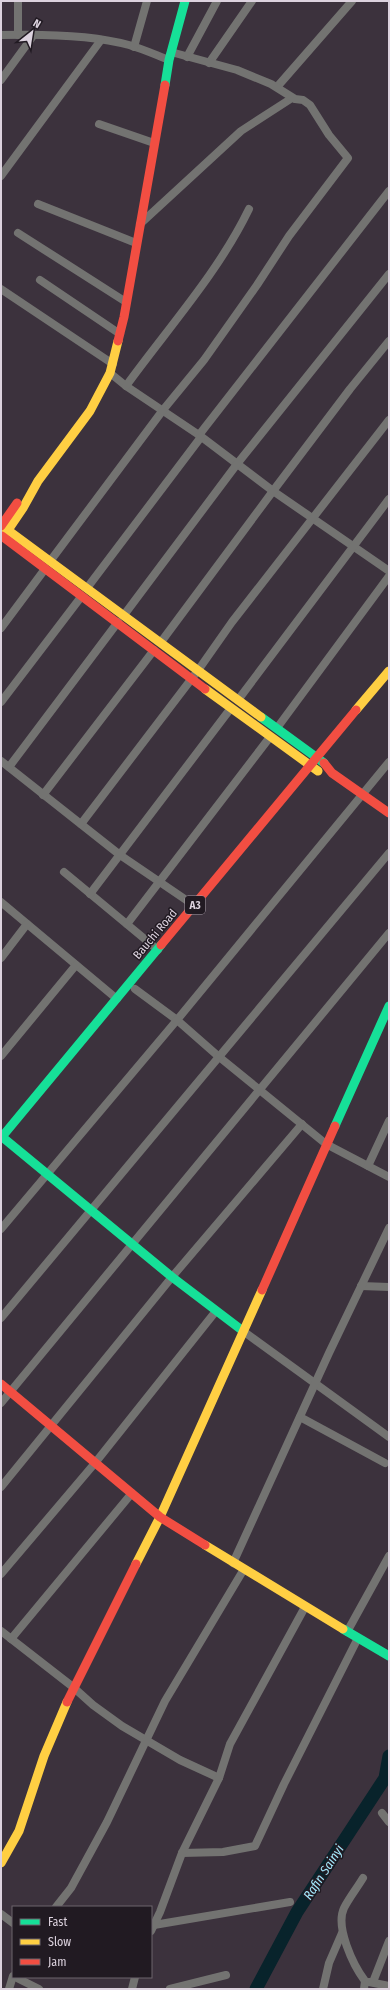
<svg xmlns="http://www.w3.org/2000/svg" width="390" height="1990" viewBox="0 0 390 1990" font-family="'Fira Sans Condensed',sans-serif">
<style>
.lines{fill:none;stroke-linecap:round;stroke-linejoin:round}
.stream{stroke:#08232b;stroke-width:2}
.river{stroke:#08232b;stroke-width:13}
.street{stroke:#737371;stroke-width:8}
.fast{stroke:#16e098;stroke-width:9}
.slow{stroke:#ffcf43;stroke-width:9}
.jam{stroke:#f24e42;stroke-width:9}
.labels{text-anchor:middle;stroke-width:3;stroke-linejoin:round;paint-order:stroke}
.shield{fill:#211a22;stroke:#a49ba6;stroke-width:1}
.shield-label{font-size:11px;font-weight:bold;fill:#dcd2de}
.street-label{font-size:12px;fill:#dcd2de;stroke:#211a22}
.water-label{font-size:13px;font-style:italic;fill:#a3e9fd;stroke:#211a22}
</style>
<rect width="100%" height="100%" fill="#3c323d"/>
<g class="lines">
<path class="stream" d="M385,1778L389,1784"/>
<path class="river" d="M256,1989L297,1912L385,1778L389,1756"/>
<g class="street">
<path d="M18,1V35"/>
<path d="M1,35C39,34 93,35 129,45C143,49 156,55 169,60"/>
<path d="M134,47L147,1"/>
<path d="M187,57L217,1"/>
<path d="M209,63L252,1"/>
<path d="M1,80L33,36"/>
<path d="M277,87L352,1"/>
<path d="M99,124L154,143"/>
<path d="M1,176L101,40"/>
<path d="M38,204L136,243"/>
<path d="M140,224L241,131L292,98"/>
<path d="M18,233L126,302"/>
<path d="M40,280L120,334"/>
<path d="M1,289L113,364"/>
<path d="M110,373L126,386L199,435L273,491L389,571"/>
<path d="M126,386C168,328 218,273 249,209"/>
<path d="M199,435L389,191"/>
<path d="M51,560L163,410L204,360L257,285L289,236L348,158L329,135L310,105L303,100L295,99L271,84L237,70L171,52"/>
<path d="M87,588L201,437"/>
<path d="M124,615L237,464L389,274"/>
<path d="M1,628L45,569"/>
<path d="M161,642L273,491L350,389L389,341"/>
<path d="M238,700L389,499"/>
<path d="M1,702L81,597"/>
<path d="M277,728L389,576"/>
<path d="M1,761L120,855L195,906"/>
<path d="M9,767L118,622"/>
<path d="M43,795L154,650"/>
<path d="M81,824L199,669L232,622L389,420"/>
<path d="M64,872L158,950"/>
<path d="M90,894L231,708"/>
<path d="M1,902L117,999"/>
<path d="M127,924L270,737"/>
<path d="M1,958L27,924"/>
<path d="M135,989L177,1020L218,1056L326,1144L389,1177"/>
<path d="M1,1056L76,965"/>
<path d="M368,1166L389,1121"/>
<path d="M1,1229L177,1020L389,762"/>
<path d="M361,1286L389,1287"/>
<path d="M1,1318L389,853"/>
<path d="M243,1331L389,1437"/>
<path d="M1,1403L389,933"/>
<path d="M300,1417L385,1463"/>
<path d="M1,1487L172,1277L302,1124"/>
<path d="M233,1563L329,1353L389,1228"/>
<path d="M1,1574L95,1463L216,1311"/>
<path d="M1,1631L73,1687L93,1705L122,1726L180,1760L219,1778"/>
<path d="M347,1632L389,1556"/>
<path d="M11,1639L132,1493"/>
<path d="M382,1813L389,1822"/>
<path d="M182,1853L223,1852L255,1846L284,1784L358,1638"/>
<path d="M363,1878C357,1888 349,1898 344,1908C335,1927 353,1965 365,1981L364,1989"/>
<path d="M56,1907L71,1888L107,1822L165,1701L244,1569"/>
<path d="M1,1914L13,1923"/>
<path d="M154,1925L290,1902"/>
<path d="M151,1931L160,1912L182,1853L219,1778L230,1744L305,1607"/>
<path d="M15,1977L39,1989"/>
<path d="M369,1982L389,1986"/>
<path d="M373,1982L389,1941"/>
<path d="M9,1989L13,1976"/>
<path d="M132,1989L135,1977"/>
<path d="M170,1989L226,1975"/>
<path d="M323,1989L329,1963L342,1933"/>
</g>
<g class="fast">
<path d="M165,85L169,60L185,1"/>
<path d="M261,717L324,763"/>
<path d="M335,1126L389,1006"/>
<path d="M1,1136L172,1277L243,1331"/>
<path d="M1,1138L161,945"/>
<path d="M343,1629L389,1656"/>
</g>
<g class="slow">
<path d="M1,525L261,717"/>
<path d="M4,536L23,508L38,481L90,411L110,373L118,341"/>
<path d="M205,689L318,771"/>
<path d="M356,710L389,671"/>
<path d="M205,1545L343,1629"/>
<path d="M136,1564L160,1517L262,1290"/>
<path d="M1,1863L19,1831L44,1756L67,1702"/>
</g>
<g class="jam">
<path d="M118,341L124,317L165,85"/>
<path d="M1,526L17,503"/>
<path d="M2,536L205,689"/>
<path d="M324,763L332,773L389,813"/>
<path d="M161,945L356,710"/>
<path d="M262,1290L335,1126"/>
<path d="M1,1384L160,1517L205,1545"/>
<path d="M67,1702L136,1564"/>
</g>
</g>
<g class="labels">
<rect class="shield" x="185" y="896" width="20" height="18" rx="3"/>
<g class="shield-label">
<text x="195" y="909">A3</text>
</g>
<g class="street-label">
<text transform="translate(155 934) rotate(-50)" y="4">Bauchi Road</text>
</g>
<g class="water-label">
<text transform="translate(323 1872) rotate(-57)" y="5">Rafin Sainyi</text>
</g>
</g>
<rect width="390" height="1990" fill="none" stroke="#dcd2de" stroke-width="4"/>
<rect x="12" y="1906" width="140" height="72" fill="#211a22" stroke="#6c646d"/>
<rect x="20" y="1919" width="20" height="6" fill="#16e098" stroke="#6c646d"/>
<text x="48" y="1926" font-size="12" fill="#dcd2de">Fast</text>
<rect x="20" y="1939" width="20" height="6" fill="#ffcf43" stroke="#6c646d"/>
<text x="48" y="1946" font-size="12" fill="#dcd2de">Slow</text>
<rect x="20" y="1959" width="20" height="6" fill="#f24e42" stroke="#6c646d"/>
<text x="48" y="1966" font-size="12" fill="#dcd2de">Jam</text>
<g transform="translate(32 32) rotate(30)" stroke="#211a22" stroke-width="3" paint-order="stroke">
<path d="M0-3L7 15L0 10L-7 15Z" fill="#dcd2de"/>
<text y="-6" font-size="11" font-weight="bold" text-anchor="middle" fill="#dcd2de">N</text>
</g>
</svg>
